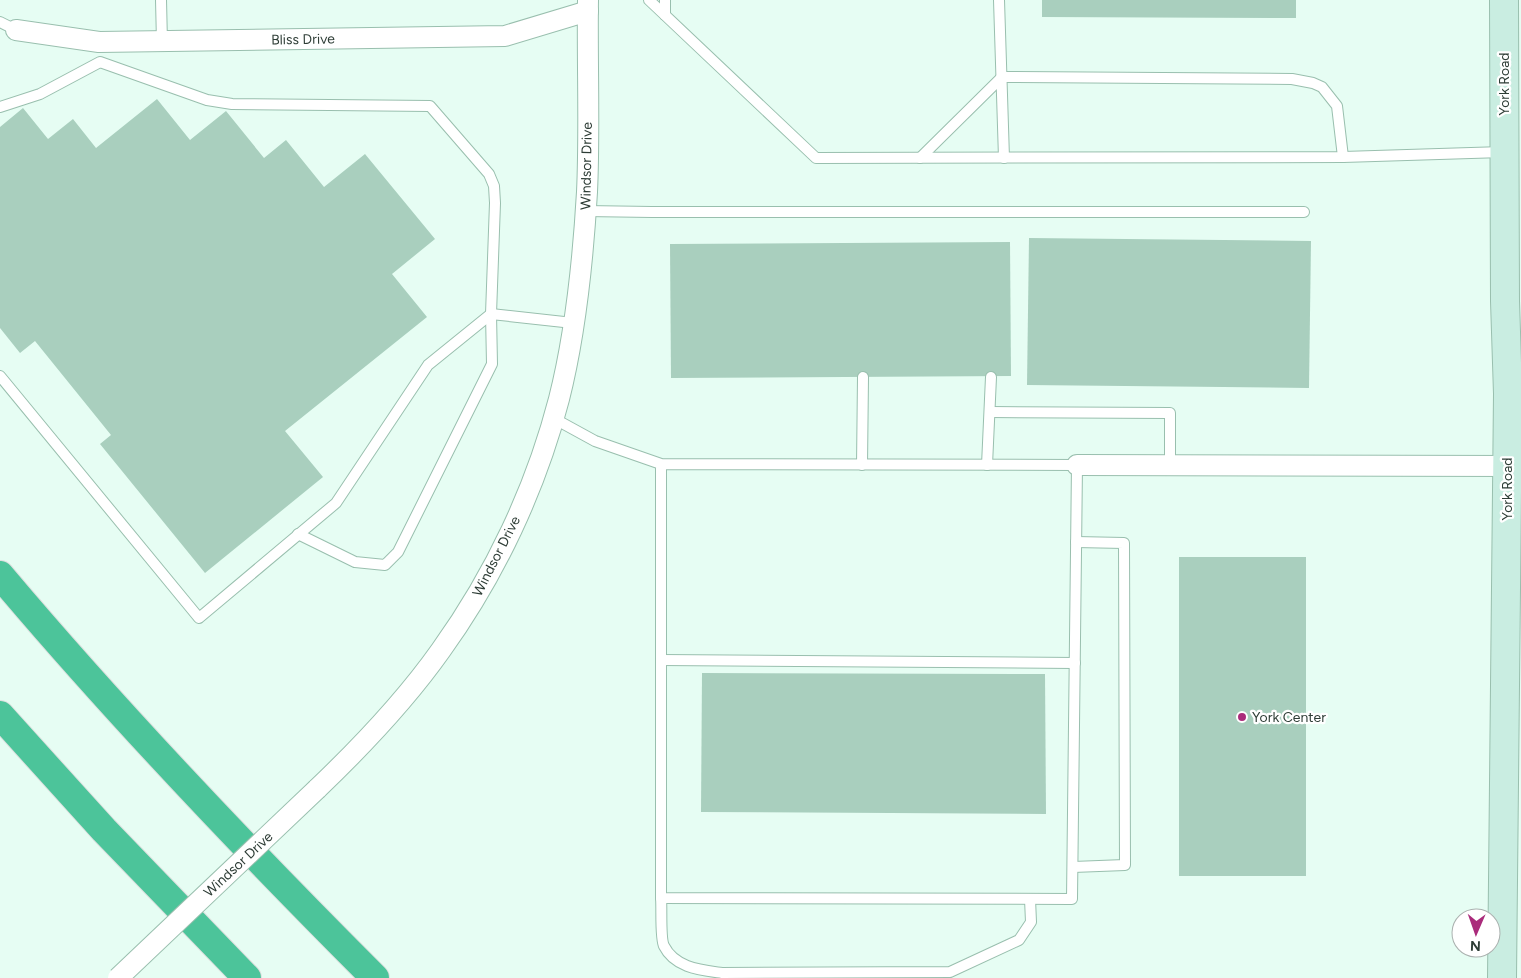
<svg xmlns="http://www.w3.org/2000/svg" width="1521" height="978" viewBox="0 0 1521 978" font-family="Figtree,sans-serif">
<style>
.building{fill:#a9cfbe}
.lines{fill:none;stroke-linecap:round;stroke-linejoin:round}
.service-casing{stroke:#99bfae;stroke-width:12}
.minor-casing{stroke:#99bfae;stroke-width:22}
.secondary-casing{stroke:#99bfae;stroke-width:30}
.motorway-casing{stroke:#dee0df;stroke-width:30}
.service{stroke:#fff;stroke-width:10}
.minor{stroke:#fff;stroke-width:20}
.secondary{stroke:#c9ede1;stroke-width:28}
.motorway{stroke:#4cc49a;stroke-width:28}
.minor-bridge-casing{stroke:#99bfae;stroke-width:22;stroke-linecap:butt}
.minor-bridge{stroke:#fff;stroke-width:20}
.poi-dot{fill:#aa2b7b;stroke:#fff;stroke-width:2}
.labels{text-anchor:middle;stroke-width:4.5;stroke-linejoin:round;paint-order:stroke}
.street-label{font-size:14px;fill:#2e3d36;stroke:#fff}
.poi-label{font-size:14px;fill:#2e3d36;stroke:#fff;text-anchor:start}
</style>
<rect width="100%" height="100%" fill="#e6fdf3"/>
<g class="building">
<path d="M1042,0H1296V18L1042,17Z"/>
<path d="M157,99L190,140L226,111L264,158L286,140L324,187L365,154L435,239L392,274L427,317L285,431L323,477L205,573L100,444L111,435L35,341L20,353L0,328V127L23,108L48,139L73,119L96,148Z"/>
<path d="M1029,238L1311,241L1309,388L1027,385Z"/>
<path d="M1010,242L1011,376L671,378L670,244Z"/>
<rect x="1179" y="557" width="127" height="319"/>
<path d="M702,673L1045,674L1046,814L701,812Z"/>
</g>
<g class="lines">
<g class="service-casing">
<g id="service">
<path d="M161,0L162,42"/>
<path d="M649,0L816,158L1343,157L1503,152"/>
<path d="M999,0L1004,158"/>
<path d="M665,15V0"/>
<path d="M0,22L16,30"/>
<path d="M0,107L40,94L100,62L207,100L232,104L430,106L489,174L494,186L495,203L491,314L492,364L398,552L385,565L355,562L298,534"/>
<path d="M920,158L1002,77L1292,79L1313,83L1322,87L1337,106L1343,157"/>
<path d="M585,211L652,212H1304"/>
<path d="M0,376L199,618L336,503L428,365L491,314L573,323"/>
<path d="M990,412L1170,413V465"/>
<path d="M553,418L595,441L661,464L1077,465L1072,899L661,898V464"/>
<path d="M862,465L863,377"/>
<path d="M987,465L991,377"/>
<path d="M661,660L1075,663"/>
<path d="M1073,867L1125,865L1124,543L1076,542"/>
<path d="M661,898C662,908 660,939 664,946C675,968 701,970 722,973L950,972L1019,940L1031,922L1030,899"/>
</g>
</g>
<g class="minor-casing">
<g id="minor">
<path d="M16,30L99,42L505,36L588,11"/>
<path d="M1077,465L1520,466"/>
<path d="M317,789C362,746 405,701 441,650C495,575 536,488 559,399C576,332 583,261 587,192C590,128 587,64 588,0"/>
</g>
</g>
<g class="secondary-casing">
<path id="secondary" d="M1502,978L1508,394L1505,301L1504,0"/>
</g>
<g class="motorway-casing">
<g id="motorway">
<path d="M0,575C118,715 245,848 375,978"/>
<path d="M0,715L104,830L247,978"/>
</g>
</g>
<use href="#service" class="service"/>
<use href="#minor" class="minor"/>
<use href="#secondary" class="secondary"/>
<use href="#motorway" class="motorway"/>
<g class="minor-bridge-casing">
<path id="minor-bridge" d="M118,978L317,789"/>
</g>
<use href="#minor-bridge" class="minor-bridge"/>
</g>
<circle class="poi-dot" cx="1242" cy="717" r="5"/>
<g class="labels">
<g class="street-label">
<text transform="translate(303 39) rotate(-1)" y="5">Bliss Drive</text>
<text transform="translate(1504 84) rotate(-90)" y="5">York Road</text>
<text transform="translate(586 166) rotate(-89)" y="5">Windsor Drive</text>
<text transform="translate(1507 489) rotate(-90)" y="5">York Road</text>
<text transform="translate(496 556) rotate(-63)" y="5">Windsor Drive</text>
<text transform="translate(238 864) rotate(-43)" y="5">Windsor Drive</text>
</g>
<g class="poi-label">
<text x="1252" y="722">York Center</text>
</g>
</g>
<g transform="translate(1476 933) rotate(182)"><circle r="24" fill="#ffffff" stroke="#abb1af"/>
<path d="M0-4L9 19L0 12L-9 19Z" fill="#aa2b7b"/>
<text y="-8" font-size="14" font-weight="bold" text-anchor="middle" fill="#2e3d36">N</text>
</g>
</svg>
